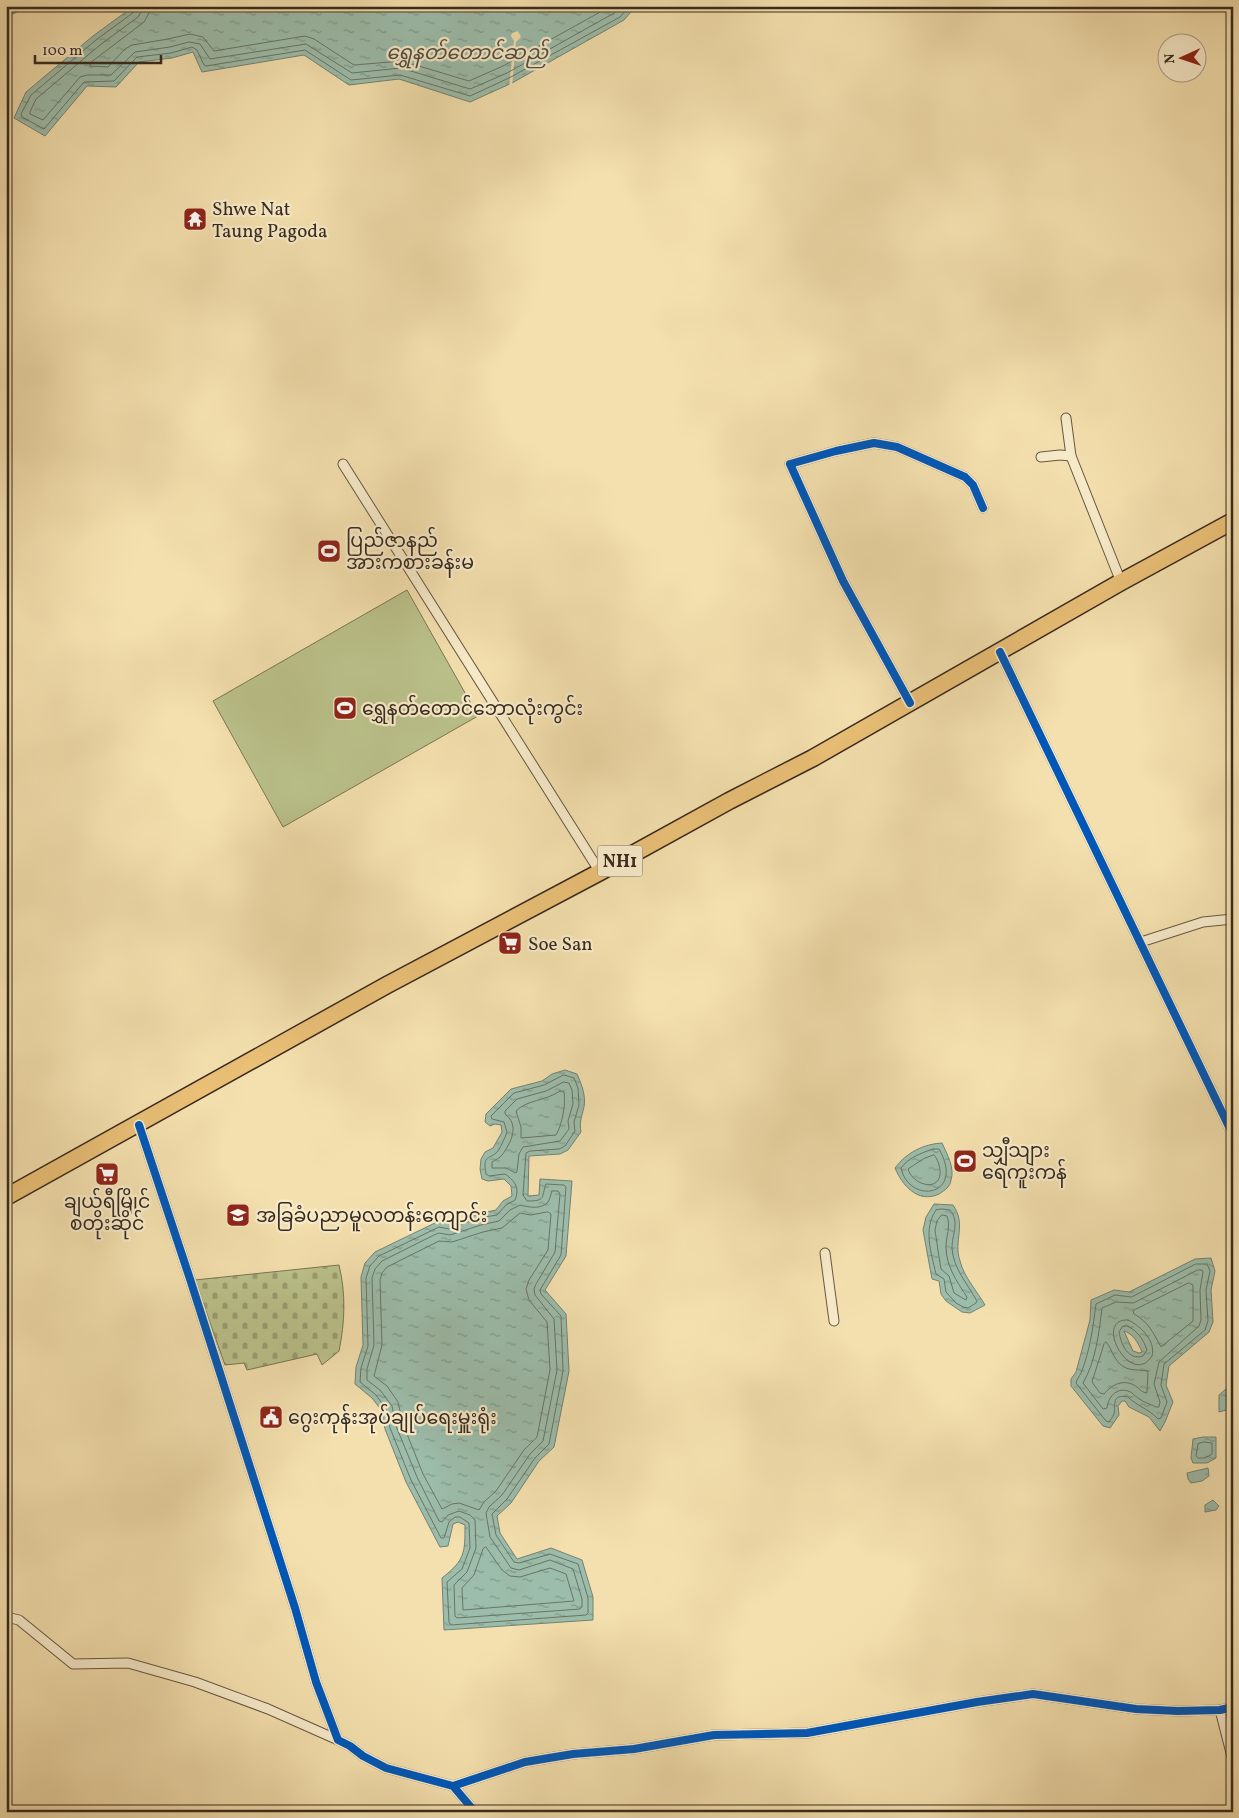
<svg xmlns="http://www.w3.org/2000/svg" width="1239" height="1818" viewBox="0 0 1239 1818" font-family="Vollkorn,'Noto Sans Myanmar',serif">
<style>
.grass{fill:#bbc28b;stroke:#797655}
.cemetery{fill:url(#cemetery-stones);stroke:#797655}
.water{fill:url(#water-ripples);stroke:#748273;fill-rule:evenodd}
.pier{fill:#f4e0ae}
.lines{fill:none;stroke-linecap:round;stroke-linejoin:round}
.shore{stroke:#6a7465;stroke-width:1}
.street-casing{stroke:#665843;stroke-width:11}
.highway-casing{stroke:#372a1f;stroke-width:19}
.street{stroke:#f8ebca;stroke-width:9}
.highway{stroke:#eac077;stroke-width:16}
.cycleway-casing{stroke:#f8ebca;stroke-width:11}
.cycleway{stroke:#0057b8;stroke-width:8}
.labels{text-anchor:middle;stroke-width:4.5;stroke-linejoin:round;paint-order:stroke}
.shield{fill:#f8ebca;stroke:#716452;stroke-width:1}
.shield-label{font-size:18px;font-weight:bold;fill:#372a1f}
.poi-label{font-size:19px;fill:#372a1f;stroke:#f8ebca;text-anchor:start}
.water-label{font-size:20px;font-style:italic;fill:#504f42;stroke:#f8ebca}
</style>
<defs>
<pattern id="cemetery-stones" width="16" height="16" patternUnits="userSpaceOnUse" patternTransform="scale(1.25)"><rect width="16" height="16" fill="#bbc28b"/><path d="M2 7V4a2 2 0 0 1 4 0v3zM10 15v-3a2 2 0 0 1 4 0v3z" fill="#999e71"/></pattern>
<pattern id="water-ripples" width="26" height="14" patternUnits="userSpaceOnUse" patternTransform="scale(1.25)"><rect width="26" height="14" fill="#9cbdab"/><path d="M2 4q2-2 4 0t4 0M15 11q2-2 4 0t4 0" fill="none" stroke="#809a8b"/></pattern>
</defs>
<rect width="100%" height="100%" fill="#f4e0ae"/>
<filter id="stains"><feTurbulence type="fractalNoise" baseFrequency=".004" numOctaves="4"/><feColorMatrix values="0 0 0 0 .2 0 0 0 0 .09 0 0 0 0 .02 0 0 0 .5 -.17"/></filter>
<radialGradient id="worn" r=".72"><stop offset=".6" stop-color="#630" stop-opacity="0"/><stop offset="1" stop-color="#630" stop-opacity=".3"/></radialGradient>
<g class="grass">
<path d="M6,6H30L6,17Z"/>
<path d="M407,590L478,716L283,827L213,701Z"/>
</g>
<path class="cemetery" d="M339,1265C346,1294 345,1322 339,1351L322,1365L317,1354L247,1370L244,1363L225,1365L195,1280Z"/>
<g class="water">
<path d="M134,6H636L624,20L512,83L470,102L399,79L349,85L304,55L202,72L193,52L172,58L139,62L116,87L87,86L45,136L14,118L26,92L93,36Z"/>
<path d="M565,1070L577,1074C582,1085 586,1096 584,1107C582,1116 579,1122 581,1132L568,1150L560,1154L529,1156L528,1196L539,1195L540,1179L572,1181L566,1256L545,1290L566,1314L569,1371L554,1447L539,1461L511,1503L497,1516L500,1533L517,1559L551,1548L582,1560L593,1597V1620L444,1630L442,1578C465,1560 465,1553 465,1525L458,1522L453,1524L448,1546L440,1547L406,1482L385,1429L382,1411L372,1398L355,1384L356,1367L363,1345L361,1277L365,1263L375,1252L439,1221L448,1224L478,1214L496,1210L503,1201L512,1196L511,1186L504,1179L488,1181L482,1179L480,1169L481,1159L485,1152L493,1148L502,1132L501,1125L495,1124L490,1126L485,1122L486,1114L511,1089L542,1081L552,1074Z"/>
<path d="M942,1143C947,1154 955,1168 951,1180C950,1187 945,1190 939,1194C918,1204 902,1185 895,1168C906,1153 923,1144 942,1143Z"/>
<path d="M934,1204L953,1205C967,1225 953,1240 960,1261C964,1277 977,1291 985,1305L970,1313L962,1312L946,1301L941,1294L939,1281L932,1279L923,1230L926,1217Z"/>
<path d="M1211,1258L1215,1271L1211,1290L1213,1322L1209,1332L1169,1366L1166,1385L1173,1402L1165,1422L1160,1431L1149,1417L1129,1407L1125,1401H1122L1118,1406L1119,1415L1110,1428L1103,1426L1071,1386V1379L1076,1372L1090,1320L1091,1300L1114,1290L1129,1292L1195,1259ZM1124,1331C1133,1334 1138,1342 1142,1352L1139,1353L1133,1351Z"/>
<path d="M1226,1389L1232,1390V1400L1230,1409L1219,1412V1395Z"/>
<path d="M1203,1437H1216V1458L1207,1463H1193L1191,1458L1193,1439Z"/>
<path d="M1208,1468L1209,1476L1202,1481L1191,1483L1188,1479L1187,1473Z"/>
<path d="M1213,1500L1219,1506L1216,1510L1205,1512V1505Z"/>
</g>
<path class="pier" d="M517,31L519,33L521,37L516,42L512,86L509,87L514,41L511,36L512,33Z"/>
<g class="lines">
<g class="shore">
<path d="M136,6L134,12L96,40L31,95L21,114L22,117L44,129L84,82L114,81L137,57L171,53L192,47L197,50L204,65L206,66L305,50L351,80L400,75L470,96L509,78L620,17L630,6"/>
<path d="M142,6L141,12L138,17L100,45L36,99L30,112V114L43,120L80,77L87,75H111L135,52L170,47L189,42L200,44L210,59L306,44L352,73L401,68L470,89L507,73L616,12L621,6"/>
<path d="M150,6L148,15L144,22L90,63V66L108,67L125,49L132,45L168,39L190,34L203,37L214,51L305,36L314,39L354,65L402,61L469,81L503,66L611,6"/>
<path d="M564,1075L574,1078L578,1088L579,1105L574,1122L575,1131L565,1146L559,1149L530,1151L526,1153L523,1195L527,1201C546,1201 541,1198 546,1184L564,1185L566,1187L561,1255L540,1290L541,1294L561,1316L563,1371L549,1444L535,1458L507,1499L492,1514L496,1535L514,1562L519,1563L550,1554L578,1564L588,1598V1613L586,1615L451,1625L449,1622L447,1582L462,1569L470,1548L469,1523L460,1517H455L449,1522L444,1538H441L411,1480L390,1428L386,1409L376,1395L360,1382L361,1368L368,1346L366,1278L370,1266L379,1256L439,1227L449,1229L479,1218L497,1215L506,1205L515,1200C520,1188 515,1181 505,1174L489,1176L486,1174C482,1154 490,1160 498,1151C501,1146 505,1138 507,1132L504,1122L492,1119L491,1116L514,1093L544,1085Z"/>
<path d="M564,1082L569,1083L572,1090L573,1104L568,1121L569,1129L560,1141L523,1147L519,1154L517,1171L516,1173L506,1168H492V1162C495,1160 500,1158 502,1155C511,1143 520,1125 505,1114V1111L517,1099L546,1091Z"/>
<path d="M560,1091L564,1092C566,1105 562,1125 556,1135L521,1138V1127L516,1111C526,1100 546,1101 560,1091Z"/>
<path d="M933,1149H939C966,1197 909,1205 901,1168C908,1158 921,1153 933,1149Z"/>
<path d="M934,1155C938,1160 939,1164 940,1170C942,1193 913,1186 908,1169L923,1159Z"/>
<path d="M552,1191H558L560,1194L555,1252L536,1284L534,1289L535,1295L554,1319L557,1370L543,1441L530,1454L502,1495L489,1507L486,1513L490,1537L511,1568L519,1570L550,1560L573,1569L582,1599V1607L580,1609L457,1618L455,1616L454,1585L467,1572L476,1548L475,1520L470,1515L459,1511L448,1515L442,1522L439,1521L417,1477L396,1426L392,1406L380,1390L367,1380V1369L374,1345L372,1278L375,1269L382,1261L434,1235L439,1233L450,1235L481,1225L499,1221L510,1210L520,1205C528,1207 541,1210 548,1202C550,1199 551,1194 552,1191Z"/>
<path d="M942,1209L950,1210C960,1222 952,1234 952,1248C953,1268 967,1283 977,1301L976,1303L968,1308L963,1307L956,1303L946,1292L944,1279L936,1274C931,1252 923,1229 936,1210Z"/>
<path d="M548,1212L551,1214L548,1250L529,1280L526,1289L529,1300L547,1322L550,1370L537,1437L524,1450L496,1491L484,1502L479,1510L459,1503L452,1504L442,1509L423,1474L403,1424L398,1402L387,1386L374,1376L382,1345L380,1280L382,1273L387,1267L439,1241L452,1242L483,1232L502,1228L520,1213L530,1215Z"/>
<path d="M942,1215L947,1216C951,1227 946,1236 946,1247C946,1266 957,1282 967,1297L966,1300L954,1293L949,1276L941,1269L939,1257L935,1230L937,1221Z"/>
<path d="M1196,1264H1207L1210,1271L1206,1290L1208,1321L1205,1330L1164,1364L1161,1385L1167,1402L1161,1418L1158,1419C1149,1409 1137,1406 1128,1397C1111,1394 1116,1404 1114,1414C1113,1417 1110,1420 1109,1422L1106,1421L1076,1383C1077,1379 1079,1377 1081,1373C1090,1351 1093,1327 1096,1304L1115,1295L1131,1297Z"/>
<path d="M1198,1270H1202L1203,1272L1200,1290L1201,1320L1199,1326L1159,1362L1154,1384L1160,1402L1159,1407H1156C1150,1404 1143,1402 1138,1398C1134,1396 1133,1392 1128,1391C1116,1387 1108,1398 1107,1408L1103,1409L1083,1383C1096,1361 1099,1332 1102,1308L1116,1302L1133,1303Z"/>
<path d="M1189,1283L1193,1285V1321L1161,1347C1153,1333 1149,1322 1134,1314L1133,1311Z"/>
<path d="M1128,1320C1141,1326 1156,1341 1152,1356C1131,1389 1092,1318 1128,1320Z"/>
<path d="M1127,1326C1138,1331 1143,1339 1147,1350L1143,1356C1128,1361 1121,1344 1119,1332L1122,1327Z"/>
<path d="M1106,1342C1110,1346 1111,1351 1114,1356C1123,1372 1132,1369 1148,1371L1147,1393C1141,1392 1141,1390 1137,1387C1125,1378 1112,1384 1104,1394L1100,1393L1092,1382L1104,1344Z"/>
<path d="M1204,1442L1212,1443V1454L1205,1458H1198L1196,1456L1198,1444Z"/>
<path d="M486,1547L502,1570L510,1576L520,1577L550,1568L566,1574L574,1601L463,1610L462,1588L474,1575L483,1549Z"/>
</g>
<g class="street-casing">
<g id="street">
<path d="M1066,418L1071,456L1121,582"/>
<path d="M1041,457L1060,455L1071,456"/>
<path d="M343,464L600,872"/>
<path d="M1000,652L1233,1135"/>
<path d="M910,703L843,581L790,464L836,451L874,443L897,447L965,477L973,485L983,508"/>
<path d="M1141,942L1203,922L1233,919"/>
<path d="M139,1125L190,1279L295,1608L316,1682L338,1740L350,1746L363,1756L386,1768L453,1786L475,1812"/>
<path d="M825,1253L834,1321"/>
<path d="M6,1617L19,1620L73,1664L128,1663L195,1682L268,1709L338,1740"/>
<path d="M1220,1710L1233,1761"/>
<path d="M453,1786L525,1762L573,1754L634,1749L714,1735L807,1733L977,1702L1033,1694L1136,1709L1178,1711L1220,1710L1233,1707"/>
</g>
</g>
<g class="highway-casing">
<path id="highway" d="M6,1197L387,985L600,872L729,801L813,758L1121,582L1233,521"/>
</g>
<use href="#street" class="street"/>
<use href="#highway" class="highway"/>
<g class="cycleway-casing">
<g id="cycleway">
<path d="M1000,652L1233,1135"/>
<path d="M910,703L843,581L790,464L836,451L874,443L897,447L965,477L973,485L983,508"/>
<path d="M139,1125L190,1279L295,1608L316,1682L338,1740L350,1746L363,1756L386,1768L453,1786L475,1812"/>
<path d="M453,1786L525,1762L573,1754L634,1749L714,1735L807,1733L977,1702L1033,1694L1136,1709L1178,1711L1220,1710L1233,1707"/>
</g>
</g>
<use href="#cycleway" class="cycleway"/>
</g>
<defs>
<g id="temple-square" transform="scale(1.25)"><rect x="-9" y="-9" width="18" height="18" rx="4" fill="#8f2418" stroke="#f8ebca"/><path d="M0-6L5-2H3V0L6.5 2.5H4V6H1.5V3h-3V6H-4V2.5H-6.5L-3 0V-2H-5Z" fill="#fff"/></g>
<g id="stadium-square" transform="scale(1.25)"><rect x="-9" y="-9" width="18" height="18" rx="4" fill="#8f2418" stroke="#f8ebca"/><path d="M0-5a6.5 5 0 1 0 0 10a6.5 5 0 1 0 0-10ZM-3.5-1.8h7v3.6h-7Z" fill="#fff"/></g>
<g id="supermarket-square" transform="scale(1.25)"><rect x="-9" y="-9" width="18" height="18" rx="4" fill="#8f2418" stroke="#f8ebca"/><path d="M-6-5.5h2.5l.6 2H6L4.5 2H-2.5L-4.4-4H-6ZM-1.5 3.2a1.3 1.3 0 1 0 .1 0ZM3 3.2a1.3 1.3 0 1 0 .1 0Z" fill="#fff"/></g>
<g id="school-square" transform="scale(1.25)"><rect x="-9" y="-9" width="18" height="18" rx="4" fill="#8f2418" stroke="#f8ebca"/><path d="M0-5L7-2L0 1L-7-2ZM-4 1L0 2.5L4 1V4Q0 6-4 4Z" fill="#fff"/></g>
<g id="civic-square" transform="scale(1.25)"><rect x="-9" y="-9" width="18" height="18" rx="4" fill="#8f2418" stroke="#f8ebca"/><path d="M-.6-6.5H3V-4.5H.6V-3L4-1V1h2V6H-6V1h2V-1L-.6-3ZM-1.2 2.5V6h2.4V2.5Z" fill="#fff"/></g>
</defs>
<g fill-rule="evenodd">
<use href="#temple-square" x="195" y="219"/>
<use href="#stadium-square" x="329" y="551"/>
<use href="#stadium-square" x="345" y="708"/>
<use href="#supermarket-square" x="510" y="943"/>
<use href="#stadium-square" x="965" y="1161"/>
<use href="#supermarket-square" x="107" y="1174"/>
<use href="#school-square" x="238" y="1215"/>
<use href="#civic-square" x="271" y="1417"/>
</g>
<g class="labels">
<rect class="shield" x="597.5" y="845.5" width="45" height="31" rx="4"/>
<g class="shield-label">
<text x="620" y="867">NH1</text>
</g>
<g class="poi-label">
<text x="212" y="215">Shwe Nat<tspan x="212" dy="22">Taung Pagoda</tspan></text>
<text x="346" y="547">ပြည်ဇာနည်<tspan x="346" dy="22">အားကစားခန်းမ</tspan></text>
<text x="362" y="715">ရွှေနတ်တောင်ဘောလုံးကွင်း</text>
<text x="528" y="950">Soe San</text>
<text x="982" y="1157">သျှီသျား<tspan x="982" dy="22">ရေကူးကန်</tspan></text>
<text x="107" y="1208" text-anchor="middle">ချယ်ရီမြိုင်<tspan x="107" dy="22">စတိုးဆိုင်</tspan></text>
<text x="256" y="1222">အခြခံပညာမူလတန်းကျောင်း</text>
<text x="288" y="1424">ဂွေးကုန်းအုပ်ချုပ်ရေးမှူးရုံး</text>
</g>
<g class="water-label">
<text x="467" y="59">ရွှေနတ်တောင်ဆည်</text>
</g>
</g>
<rect width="1239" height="1818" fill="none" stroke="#f4e0ae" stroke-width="25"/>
<rect x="8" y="8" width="1224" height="1803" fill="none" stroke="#372a1f" stroke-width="2.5"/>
<rect x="12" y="12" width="1214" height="1793" fill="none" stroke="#372a1f"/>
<g transform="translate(1182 58) rotate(267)"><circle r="24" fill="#f8ebca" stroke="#ab9e86"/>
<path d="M0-4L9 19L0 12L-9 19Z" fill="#8f2418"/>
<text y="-8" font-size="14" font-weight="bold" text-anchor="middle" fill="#372a1f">N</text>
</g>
<path d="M35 55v8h126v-8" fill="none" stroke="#372a1f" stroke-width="2.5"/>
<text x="42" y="55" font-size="15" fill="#372a1f" stroke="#f8ebca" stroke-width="4" paint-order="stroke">100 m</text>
<rect width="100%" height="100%" filter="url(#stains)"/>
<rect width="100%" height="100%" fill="url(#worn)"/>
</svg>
